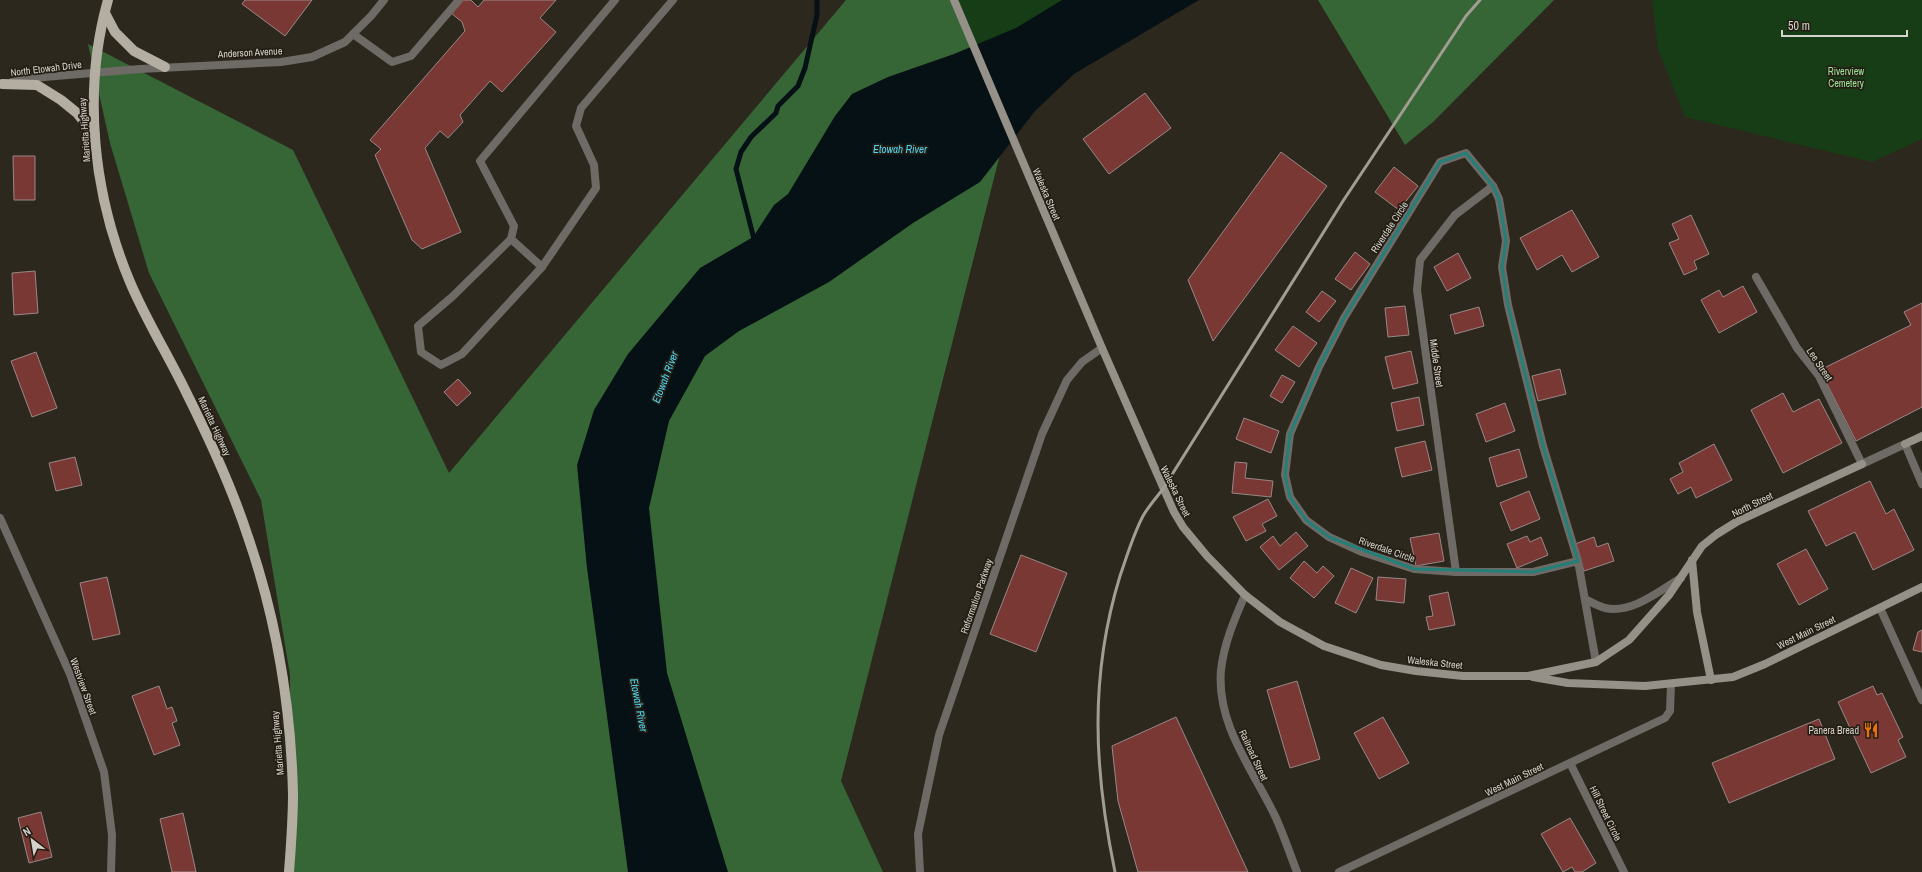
<svg xmlns="http://www.w3.org/2000/svg" width="1922" height="872" viewBox="0 0 1922 872" font-family="'Archivo Narrow',sans-serif">
<style>
.green{fill:#173d16}
.forest{fill:#376636}
.water{fill:#051114}
.lines{fill:none;stroke-linecap:round;stroke-linejoin:round}
.stream{stroke:#051114;stroke-width:5}
.building{fill:#793834;stroke:#998886}
.minor{stroke:#6e6b66;stroke-width:8}
.tertiary{stroke:#6e6b66;stroke-width:8}
.secondary{stroke:#959088;stroke-width:8}
.primary{stroke:#b4ada2;stroke-width:10}
.rail{stroke:#a19d95;stroke-width:3}
.marked{fill:none;stroke:#237f77;stroke-width:3;stroke-linejoin:round}
.labels{text-anchor:middle;stroke-width:3.5;stroke-linejoin:round;paint-order:stroke}
.street-label{font-size:10px;fill:#d5d2cb;stroke:#241e14}
.park-label{font-size:10px;fill:#9de399;stroke:#241e14}
.poi-label{font-size:10px;fill:#d5d2cb;stroke:#241e14;text-anchor:end}
.water-label{font-size:11px;font-style:italic;fill:#4dd6f3;stroke:#241e14}
</style>
<rect width="100%" height="100%" fill="#2d281d"/>
<g class="green">
<path d="M957,0H1163L1008,123Z"/>
<path d="M1652,0H1922V139L1872,162L1685,117L1658,49Z"/>
</g>
<g class="forest">
<path d="M846,0H957L1008,123L841,781L883,872H291L290,675L261,500L149,273L110,143L88,44L293,150L449,473Z"/>
<path d="M1318,0H1554L1433,122L1405,145Z"/>
</g>
<path class="water" d="M1062,0H1199L1074,74L1035,111L980,182L913,223L829,282L739,331L705,356L669,421L649,508L667,673L728,872H628L587,568L577,465L594,410L628,354L700,268L753,237L774,205L788,194L835,116L852,94L888,77L954,54L1016,28Z"/>
<g class="lines">
<path class="stream" d="M755,243L736,169L741,152L751,137L776,113L778,106L798,86L805,68L817,15V0"/>
</g>
<g class="building">
<path d="M245,0H312L285,36L242,4Z"/>
<path d="M462,0H471L478,7L484,0H556L540,18L556,32L502,92L490,81L460,115L463,122L448,138L440,131L425,148L461,232L422,249L412,240L375,155L381,149L370,140L465,31L462,22L451,13Z"/>
<path d="M1145,93L1171,128L1109,174L1083,139Z"/>
<path d="M1281,152L1327,186L1213,341L1188,280Z"/>
<path d="M13,156H35V200H14Z"/>
<path d="M1394,167L1418,186L1399,210L1375,192Z"/>
<path d="M1572,210L1599,257L1572,272L1562,255L1537,270L1520,238Z"/>
<path d="M1691,215L1709,254L1694,261L1697,269L1684,275L1669,243L1679,239L1672,224Z"/>
<path d="M1355,252L1370,264L1351,290L1335,279Z"/>
<path d="M1458,253L1471,278L1447,291L1434,267Z"/>
<path d="M35,271L38,313L14,315L12,273Z"/>
<path d="M1743,286L1757,312L1719,333L1701,300L1719,290L1723,297Z"/>
<path d="M1322,291L1336,301L1319,322L1306,312Z"/>
<path d="M1922,303V407L1856,441L1820,370L1911,325L1904,312Z"/>
<path d="M1405,306L1409,335L1388,337L1385,308Z"/>
<path d="M1479,307L1484,326L1455,334L1450,315Z"/>
<path d="M1293,326L1317,343L1299,367L1275,350Z"/>
<path d="M1411,351L1418,383L1393,389L1385,357Z"/>
<path d="M36,352L57,408L32,417L11,361Z"/>
<path d="M1560,369L1566,394L1538,401L1532,376Z"/>
<path d="M1282,375L1295,382L1282,403L1270,396Z"/>
<path d="M458,379L471,393L457,406L444,392Z"/>
<path d="M1783,393L1793,412L1819,399L1842,443L1783,473L1751,410Z"/>
<path d="M1419,397L1424,425L1397,431L1391,403Z"/>
<path d="M1505,403L1515,431L1486,442L1476,414Z"/>
<path d="M1244,418L1279,431L1271,453L1236,439Z"/>
<path d="M1425,441L1432,470L1402,477L1395,448Z"/>
<path d="M1714,444L1732,480L1696,498L1691,487L1678,494L1670,479L1683,472L1679,463Z"/>
<path d="M1519,449L1527,477L1497,487L1489,458Z"/>
<path d="M75,457L82,485L56,491L49,463Z"/>
<path d="M1235,462L1247,463L1245,478L1273,481L1271,497L1232,493Z"/>
<path d="M1870,481L1886,514L1894,509L1914,550L1873,570L1855,532L1826,546L1808,511Z"/>
<path d="M1529,491L1540,519L1511,531L1500,503Z"/>
<path d="M1268,499L1277,516L1262,524L1266,531L1246,541L1233,517Z"/>
<path d="M1296,532L1308,546L1279,570L1260,547L1273,536L1280,546Z"/>
<path d="M1439,533L1444,561L1416,566L1410,538Z"/>
<path d="M1527,536L1530,542L1541,537L1548,555L1517,568L1507,544Z"/>
<path d="M1594,537L1597,547L1608,543L1614,561L1584,571L1575,544Z"/>
<path d="M1806,549L1828,589L1799,605L1777,564Z"/>
<path d="M1021,555L1067,573L1036,652L990,634Z"/>
<path d="M1304,561L1317,573L1323,566L1334,576L1314,598L1290,578Z"/>
<path d="M1351,568L1373,578L1356,613L1335,603Z"/>
<path d="M107,577L120,634L93,640L80,583Z"/>
<path d="M1378,577L1406,579L1404,603L1376,600Z"/>
<path d="M1448,592L1455,625L1429,630L1426,617L1433,616L1429,596Z"/>
<path d="M1922,630V652L1913,650L1918,632Z"/>
<path d="M1297,681L1320,759L1290,768L1267,690Z"/>
<path d="M159,686L167,709L172,707L177,721L172,723L180,745L154,755L132,696Z"/>
<path d="M1873,686L1877,695L1882,693L1903,737L1898,740L1906,757L1871,773L1838,702Z"/>
<path d="M1176,717L1248,872H1138L1118,801L1112,746Z"/>
<path d="M1383,717L1409,763L1379,779L1354,733Z"/>
<path d="M1819,719L1835,759L1729,803L1712,763Z"/>
<path d="M41,812L52,857L29,863L18,818Z"/>
<path d="M183,813L196,872H172L160,819Z"/>
<path d="M1570,818L1596,863L1582,872H1575L1572,867L1563,872L1541,834Z"/>
</g>
<g class="lines">
<g class="minor">
<path d="M615,0L480,161L514,226L511,239L453,296L418,326L421,352L441,365L462,354L542,267L596,188L594,165L576,126L581,108L673,0"/>
<path d="M353,34L392,62L411,56L459,0"/>
<path d="M12,82L32,78L140,69L281,62L312,57L345,42L371,16L384,0"/>
<path d="M511,239L542,267"/>
<path d="M1756,277L1797,348L1819,376L1862,464"/>
<path d="M1905,444L1922,484"/>
<path d="M0,518L70,674L104,772L112,835L111,872"/>
<path d="M1578,561L1533,572H1456L1414,569L1362,552L1329,537L1306,520L1290,497L1285,475L1290,434L1319,367L1344,318L1440,162L1466,153L1493,186L1499,199L1506,241L1502,267L1508,305L1543,446L1578,561L1596,662"/>
<path d="M1456,572L1417,290L1420,260L1455,215L1493,186"/>
<path d="M1245,595C1235,618 1224,643 1221,670C1216,725 1254,771 1276,818C1284,836 1290,854 1297,872"/>
<path d="M1585,599C1591,602 1598,606 1605,608C1632,614 1659,591 1681,578"/>
<path d="M1880,608L1922,700"/>
<path d="M1570,763L1624,872"/>
<path d="M920,872L918,834L939,735L1042,434L1067,380L1082,362L1102,348"/>
<path d="M1339,872L1665,718L1670,711L1671,684"/>
</g>
<path class="tertiary" d="M1862,464L1905,444"/>
<g class="secondary">
<path d="M954,0L1102,348L1174,512L1183,527L1207,556L1245,595L1280,622L1324,646L1381,665L1416,671L1463,676H1528L1596,662L1629,640L1669,595L1702,546L1717,534L1738,521L1862,464"/>
<path d="M1905,444L1922,436"/>
<path d="M1692,560L1697,612L1711,680"/>
<path d="M1533,677L1568,683L1645,686L1733,677L1765,664L1922,587"/>
</g>
<g class="primary">
<path d="M108,0C82,92 93,194 130,282C146,320 168,355 186,392C209,438 231,485 247,534C276,617 291,707 293,794C293,820 291,846 289,872"/>
<path d="M105,13L115,32L134,51L165,67"/>
<path d="M2,84L37,85L61,100L77,113L95,136"/>
</g>
<path class="rail" d="M1115,872C1094,770 1089,677 1120,576C1127,556 1133,535 1143,516C1148,507 1156,498 1163,489L1343,201L1466,16L1480,0"/>
</g>
<path class="marked" d="M1466,153L1493,186L1499,199L1506,241L1502,267L1508,305L1543,446L1578,561L1533,572L1414,569L1329,537L1306,520L1290,497L1285,475L1290,434L1319,367L1344,318L1440,162Z"/>
<defs>
<g id="restaurant-bare" transform="scale(1.2)"><path d="M-5-6h1v4h1v-4h1v4h1v-4h1v5L-1.5 .5V6h-2V.5L-5-1ZM5-6V6H3V1.5H1.5Q1.5-4 5-6Z" fill="#e8710a" stroke="#241e14" stroke-width="2.5" paint-order="stroke"/></g>
</defs>
<g fill-rule="evenodd">
<use href="#restaurant-bare" x="1871" y="730"/>
</g>
<g class="labels">
<g class="street-label">
<text transform="translate(250 52) rotate(-3)" y="4">Anderson Avenue</text>
<text transform="translate(46 68) rotate(-7)" y="4">North Etowah Drive</text>
<text transform="translate(84 130) rotate(-94)" y="4">Marietta Highway</text>
<text transform="translate(1047 194) rotate(67)" y="4">Waleska Street</text>
<text transform="translate(1389 227) rotate(-57)" y="4">Riverdale Circle</text>
<text transform="translate(1437 363) rotate(82)" y="4">Middle Street</text>
<text transform="translate(1820 364) rotate(56)" y="4">Lee Street</text>
<text transform="translate(215 426) rotate(65)" y="4">Marietta Highway</text>
<text transform="translate(1176 491) rotate(64)" y="4">Waleska Street</text>
<text transform="translate(1752 504) rotate(-26)" y="4">North Street</text>
<text transform="translate(1387 549) rotate(19)" y="4">Riverdale Circle</text>
<text transform="translate(976 596) rotate(-71)" y="4">Reformation Parkway</text>
<text transform="translate(1806 632) rotate(-26)" y="4">West Main Street</text>
<text transform="translate(1435 662) rotate(6)" y="4">Waleska Street</text>
<text transform="translate(84 686) rotate(70)" y="4">Westview Street</text>
<text transform="translate(277 743) rotate(-95)" y="4">Marietta Highway</text>
<text transform="translate(1254 755) rotate(65)" y="4">Railroad Street</text>
<text transform="translate(1514 779) rotate(-26)" y="4">West Main Street</text>
<text transform="translate(1606 813) rotate(64)" y="4">Hill Street Circle</text>
</g>
<g class="park-label">
<text x="1846" y="75">Riverview<tspan x="1846" dy="12">Cemetery</tspan></text>
</g>
<g class="poi-label">
<text x="1859" y="734">Panera Bread</text>
</g>
<g class="water-label">
<text x="900" y="153">Etowah River</text>
<text transform="translate(665 377) rotate(-69)" y="4">Etowah River</text>
<text transform="translate(639 705) rotate(79)" y="4">Etowah River</text>
</g>
</g>
<g transform="translate(32 840) rotate(329)" stroke="#241e14" stroke-width="3" paint-order="stroke">
<path d="M0-3L7 15L0 10L-7 15Z" fill="#d5d2cb"/>
<text y="-6" font-size="11" font-weight="bold" text-anchor="middle" fill="#d5d2cb">N</text>
</g>
<path d="M1782 30v6h125v-6" fill="none" stroke="#d5d2cb" stroke-width="2"/>
<text x="1788" y="30" font-size="12" fill="#d5d2cb" stroke="#241e14" stroke-width="3" paint-order="stroke">50 m</text>
</svg>
